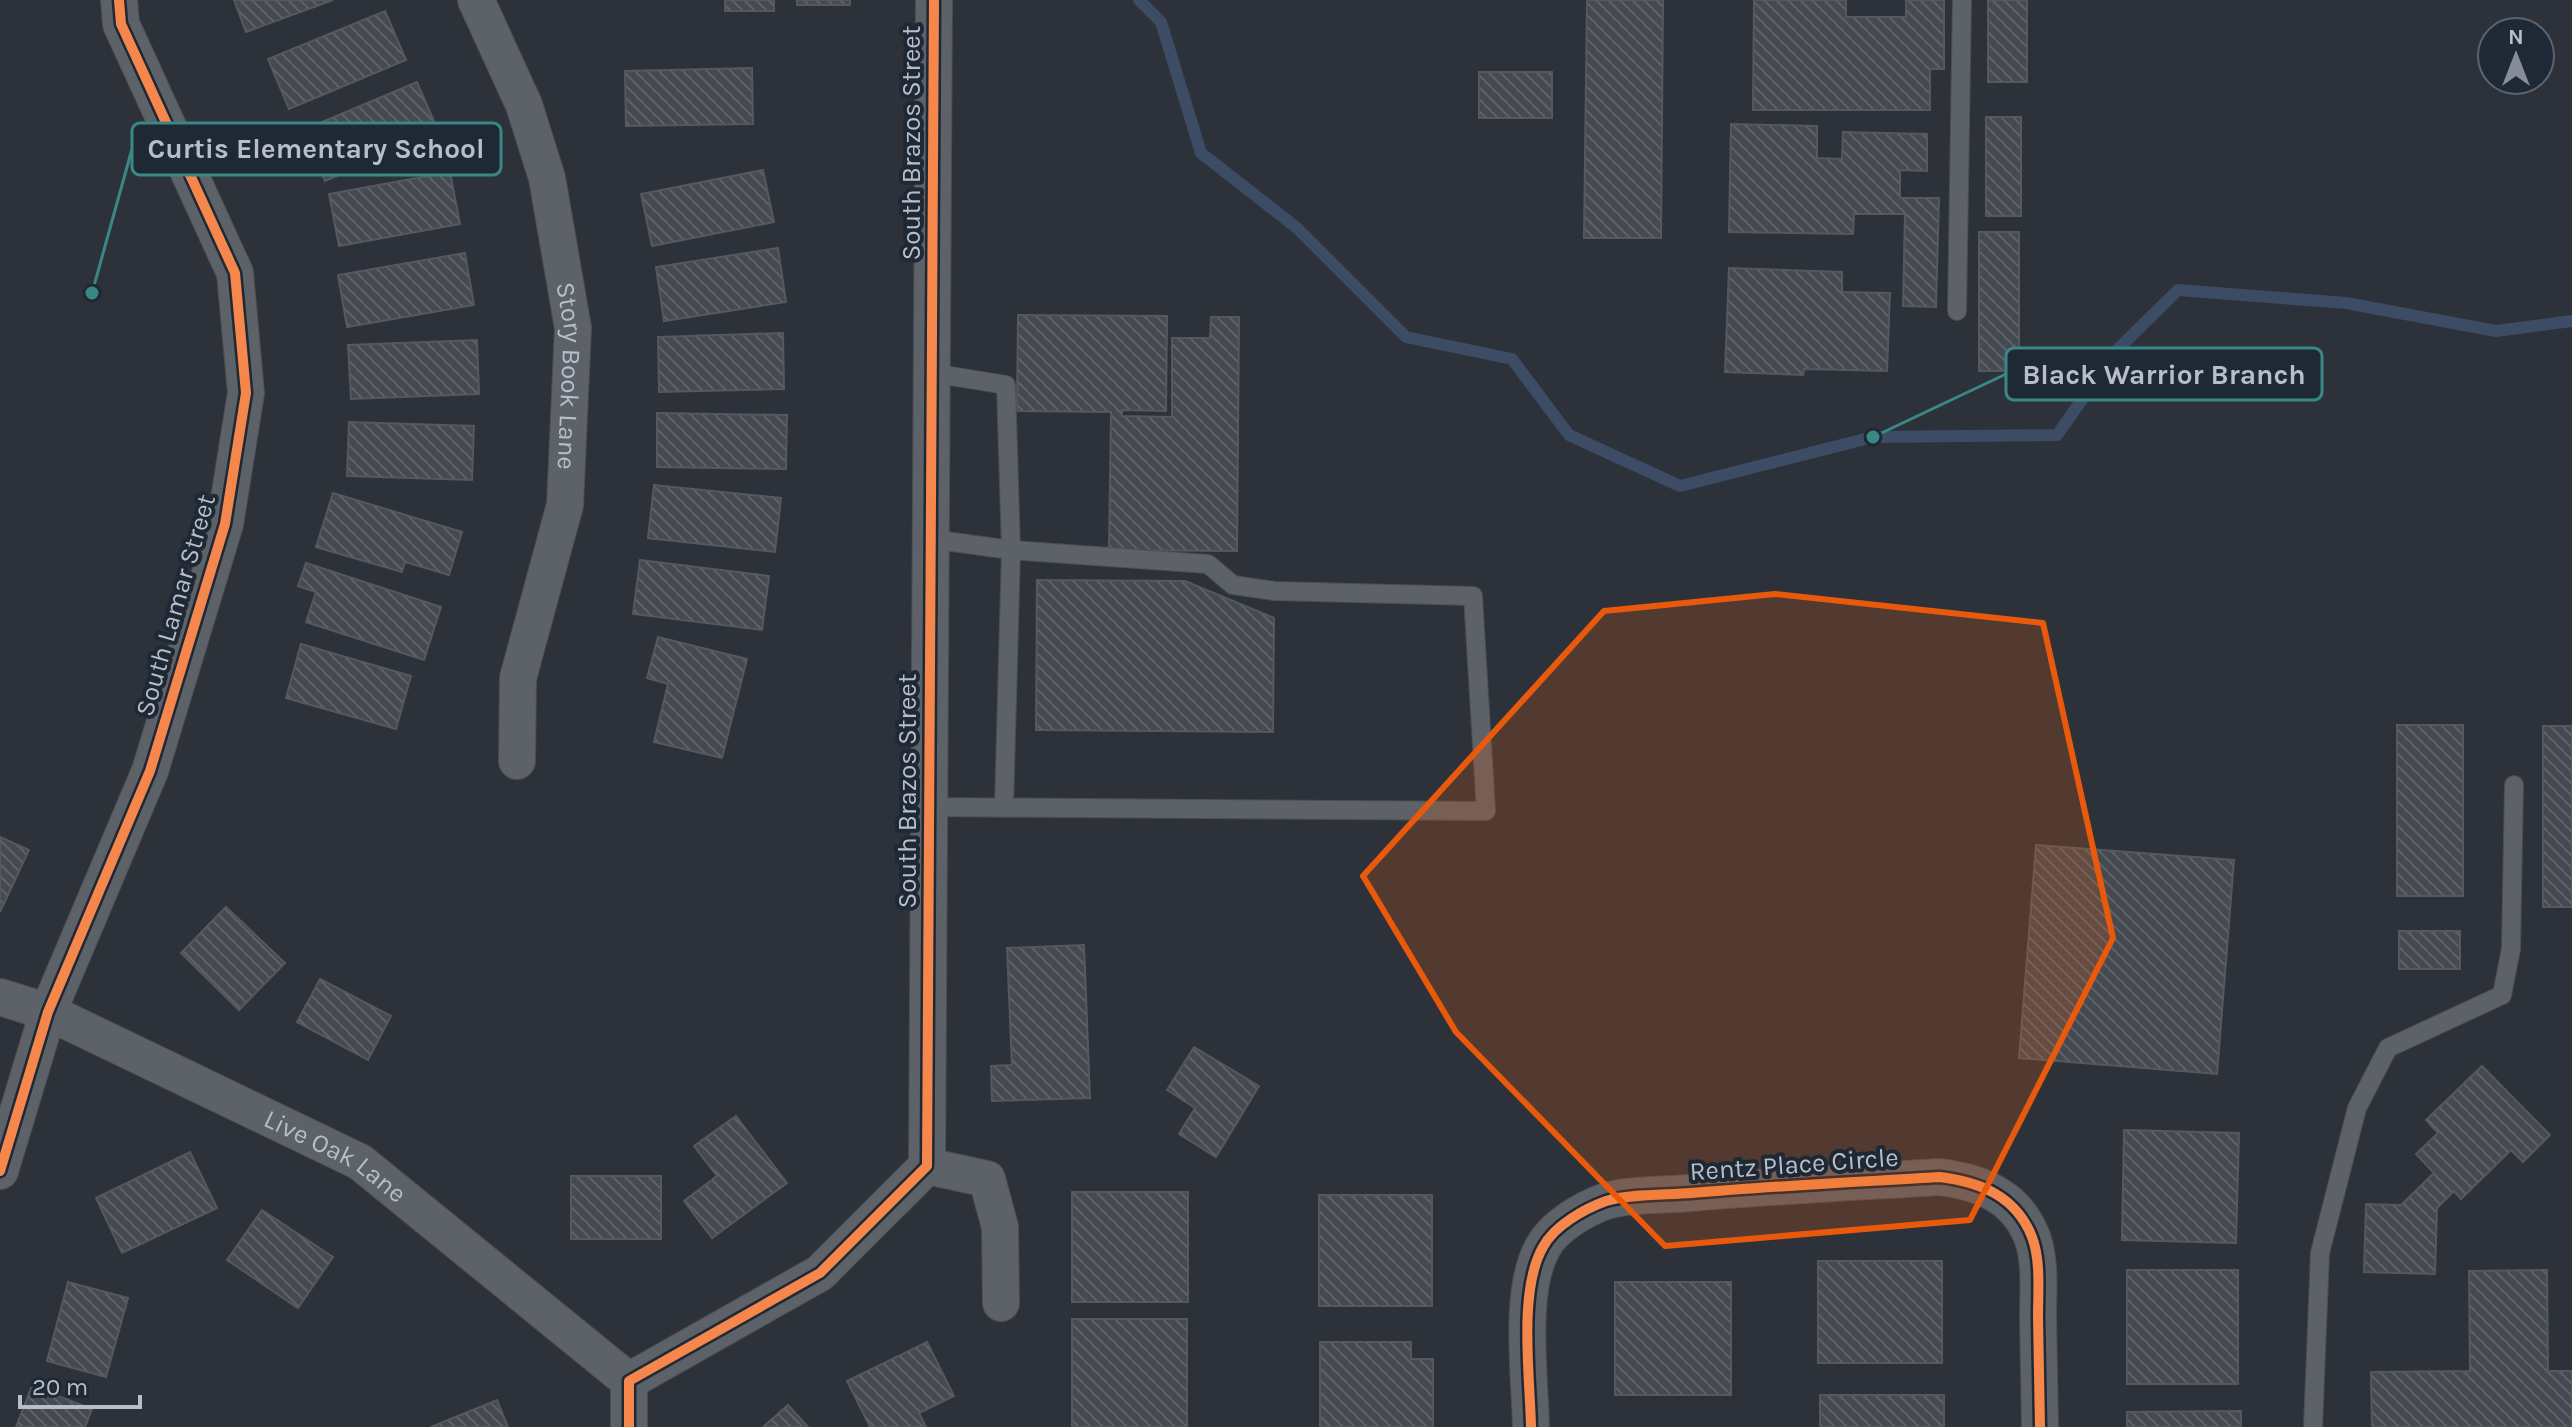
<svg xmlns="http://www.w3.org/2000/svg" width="2572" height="1427" viewBox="0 0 2572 1427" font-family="Karla,sans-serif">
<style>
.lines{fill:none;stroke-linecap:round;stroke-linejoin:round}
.stream{stroke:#3c4c64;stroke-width:12}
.building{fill:url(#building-back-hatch);stroke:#545961;stroke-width:2}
.service-casing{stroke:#4a4e54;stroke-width:20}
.minor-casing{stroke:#4a4e54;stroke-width:38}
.service{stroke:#5d6168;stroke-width:18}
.minor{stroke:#5d6168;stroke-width:36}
.cycleway-casing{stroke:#1f2835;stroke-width:15}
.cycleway{stroke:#f5874c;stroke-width:10}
.marked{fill:#e8590c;fill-opacity:0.2;stroke:#e8590c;stroke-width:6;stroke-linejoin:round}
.labels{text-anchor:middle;stroke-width:8;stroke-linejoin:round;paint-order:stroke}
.street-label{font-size:26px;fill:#b7beca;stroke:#1f2835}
.leader{fill:none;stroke:#398885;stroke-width:3}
.callout-dot{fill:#398885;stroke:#1f2835;stroke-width:3}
.callout{fill:#1f2835;stroke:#398885;stroke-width:3}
.callout-label{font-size:28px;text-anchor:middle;font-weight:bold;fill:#b7beca}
</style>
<defs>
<pattern id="building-back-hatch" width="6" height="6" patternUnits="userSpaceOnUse" patternTransform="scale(2)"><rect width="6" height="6" fill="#454950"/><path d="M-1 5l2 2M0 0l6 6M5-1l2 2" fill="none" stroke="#5e6168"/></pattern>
</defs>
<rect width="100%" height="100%" fill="#2d323a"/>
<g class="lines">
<path class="stream" d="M1139,0L1161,22L1201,153L1297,228L1406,337L1512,359L1569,435L1680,486L1873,437L2057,435L2118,349L2178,290L2346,303L2496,331L2572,321"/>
</g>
<g class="building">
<path d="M234,0H333L246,32Z"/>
<rect x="725" y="0" width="49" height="11"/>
<rect x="797" y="0" width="53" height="5"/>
<path d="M1587,0H1663L1661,238H1584Z"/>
<path d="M1754,0H1846V17H1906V0H1944V69H1930V110H1753Z"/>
<rect x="1988" y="0" width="39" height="82"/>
<path d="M385,11L406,60L289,109L268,59Z"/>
<path d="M752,68L753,124L626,126L625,71Z"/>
<rect x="1479" y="72" width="73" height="46"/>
<path d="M417,82L439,133L325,181L303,130Z"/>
<rect x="1986" y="117" width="35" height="99"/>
<path d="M1731,124L1817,126V158L1842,159L1843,132L1927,134V171L1900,170V198H1939L1936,307L1903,306L1905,214H1854L1853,234L1729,232Z"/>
<path d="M763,170L774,222L652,246L641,194Z"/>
<path d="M450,172L460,224L339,246L329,194Z"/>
<rect x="1979" y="232" width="40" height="139"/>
<path d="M778,248L786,302L664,321L656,267Z"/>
<path d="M465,253L474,305L347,327L338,275Z"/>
<path d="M1729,268L1842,272V292L1890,293L1887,371L1804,369L1803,375L1725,372Z"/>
<path d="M1018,315L1167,316L1166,411L1122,410V416L1172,417V338H1210L1211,317H1239L1237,551L1109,550L1111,412L1017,411Z"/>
<path d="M783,333L784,389L659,392L658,337Z"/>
<path d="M477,340L479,394L351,399L348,345Z"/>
<path d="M657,413L787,415L786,469L657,467Z"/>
<path d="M349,422L474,426L472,480L347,476Z"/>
<path d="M654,485L781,498L775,552L648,538Z"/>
<path d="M333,493L462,532L449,575L405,562L402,572L316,547Z"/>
<path d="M640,560L769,576L762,630L633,614Z"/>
<path d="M306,563L441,607L424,660L306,622L316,592L298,586Z"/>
<path d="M1037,580L1185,581L1274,618L1273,732L1036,730Z"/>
<path d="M658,637L747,659L722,758L654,742L668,684L647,678Z"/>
<path d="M301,644L411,676L396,729L286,698Z"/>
<rect x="2397" y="725" width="66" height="171"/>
<rect x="2543" y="726" width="29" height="181"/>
<path d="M0,837L29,850L0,912Z"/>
<path d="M2036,845L2234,860L2217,1074L2019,1058Z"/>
<path d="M226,907L285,963L239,1010L181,953Z"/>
<rect x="2399" y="931" width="61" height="38"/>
<path d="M1084,945L1090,1098L992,1101L991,1066L1012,1065L1007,948Z"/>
<path d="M320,979L391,1016L368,1060L297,1022Z"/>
<path d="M1194,1047L1259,1086L1216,1157L1179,1134L1195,1108L1167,1090Z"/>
<path d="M2482,1066L2550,1135L2523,1162L2511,1150L2461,1199L2454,1191L2437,1208L2435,1274L2364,1272L2366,1204L2401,1205L2434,1173L2416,1154L2438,1133L2426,1120Z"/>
<path d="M736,1116L787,1183L712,1238L684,1201L717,1176L694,1146Z"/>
<path d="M2124,1130L2239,1133L2236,1243L2122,1240Z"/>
<path d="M190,1152L217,1208L122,1253L96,1198Z"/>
<rect x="571" y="1176" width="90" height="63"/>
<rect x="1072" y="1192" width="116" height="110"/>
<rect x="1319" y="1195" width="113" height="111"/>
<path d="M262,1210L333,1257L298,1308L227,1260Z"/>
<rect x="1818" y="1261" width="124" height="102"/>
<rect x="2127" y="1270" width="111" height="114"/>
<path d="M2547,1270L2548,1371H2572V1427H2372L2371,1372L2470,1371L2469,1271Z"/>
<path d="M68,1282L128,1298L106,1377L47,1361Z"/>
<rect x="1615" y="1282" width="116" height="113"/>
<rect x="1072" y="1319" width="115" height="108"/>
<path d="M927,1342L954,1396L919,1413L926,1427H870L847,1381Z"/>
<path d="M1320,1342H1411V1359H1433V1427H1320Z"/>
<path d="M32,1386L92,1409L85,1427H16Z"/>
<rect x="1820" y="1395" width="124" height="32"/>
<path d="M497,1400L508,1427H431Z"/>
<path d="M788,1405L808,1427H763Z"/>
<path d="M2241,1411V1427H2127V1412Z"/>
</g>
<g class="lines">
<g class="service-casing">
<g id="service">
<path d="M1957,311L1962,0"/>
<path d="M932,373L1006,385L1011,550L1004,807"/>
<path d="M929,807L1486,811L1473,596L1274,591L1233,585L1208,564L1011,550L931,539"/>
<path d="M2313,1427L2320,1253L2357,1108L2388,1048L2502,995L2511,949L2514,785"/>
</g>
</g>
<g class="minor-casing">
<g id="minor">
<path id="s1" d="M476,0L524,105L547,178L573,328L565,505L518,678L517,761"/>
<path id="s2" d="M0,997L48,1012L360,1162L629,1381"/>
<path d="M927,1166L987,1179L1000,1227L1001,1303"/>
<path d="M0,1171L48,1012L150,771L225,524L246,393L235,273L121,24L119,0"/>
<path d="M629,1427V1381L820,1273L927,1166L934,0"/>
<path d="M1531,1427C1530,1377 1518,1290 1543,1247C1554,1226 1584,1209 1606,1201C1629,1194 1666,1195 1691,1193C1774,1186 1857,1182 1940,1177C1980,1182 2016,1196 2032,1237C2041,1261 2038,1291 2038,1317C2039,1353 2039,1390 2040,1427"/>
</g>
</g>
<use href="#service" class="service"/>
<use href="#minor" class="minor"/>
<g class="cycleway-casing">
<g id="cycleway">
<path d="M0,1171L48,1012L150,771L225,524L246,393L235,273L121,24L119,0"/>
<path d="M629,1427V1381L820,1273L927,1166L934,0"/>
<path d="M1531,1427C1530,1377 1518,1290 1543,1247C1554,1226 1584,1209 1606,1201C1629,1194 1666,1195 1691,1193C1774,1186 1857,1182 1940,1177C1980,1182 2016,1196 2032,1237C2041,1261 2038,1291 2038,1317C2039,1353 2039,1390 2040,1427"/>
</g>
</g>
<use href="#cycleway" class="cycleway"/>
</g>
<path class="marked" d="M1775,594L2043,623L2113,938L1970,1220L1665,1246L1456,1032L1363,876L1604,611Z"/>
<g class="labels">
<g class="street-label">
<text transform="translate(911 143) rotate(-90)" y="9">South Brazos Street</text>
<text dy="9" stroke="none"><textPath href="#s1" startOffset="392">Story Book Lane</textPath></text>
<text transform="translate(175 605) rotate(-74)" y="9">South Lamar Street</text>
<text transform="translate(907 791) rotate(-90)" y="9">South Brazos Street</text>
<text dy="9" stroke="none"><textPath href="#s2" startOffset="372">Live Oak Lane</textPath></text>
<text transform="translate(1794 1164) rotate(-4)" y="9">Rentz Place Circle</text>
</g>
</g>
<path class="leader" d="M92 293L132 149M1873 437L2006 374"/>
<g class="callout-dot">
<circle cx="92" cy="293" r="8"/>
<circle cx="1873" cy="437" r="8"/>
</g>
<g class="callout">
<rect x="132" y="123" width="369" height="52" rx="8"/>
<rect x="2006" y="348" width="316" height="52" rx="8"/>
</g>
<g class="callout-label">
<text x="316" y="158">Curtis Elementary School</text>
<text x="2164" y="384">Black Warrior Branch</text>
</g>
<g transform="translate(2516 56)"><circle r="38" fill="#1f2835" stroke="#5c6471" stroke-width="2"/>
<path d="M0-6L14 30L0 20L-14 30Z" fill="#878d98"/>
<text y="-12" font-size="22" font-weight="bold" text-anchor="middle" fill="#b7beca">N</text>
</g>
<path d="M20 1395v12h120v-12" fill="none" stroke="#b7beca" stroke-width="4"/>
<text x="32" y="1395" font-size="24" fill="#b7beca" stroke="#1f2835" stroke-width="6" paint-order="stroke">20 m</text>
</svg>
